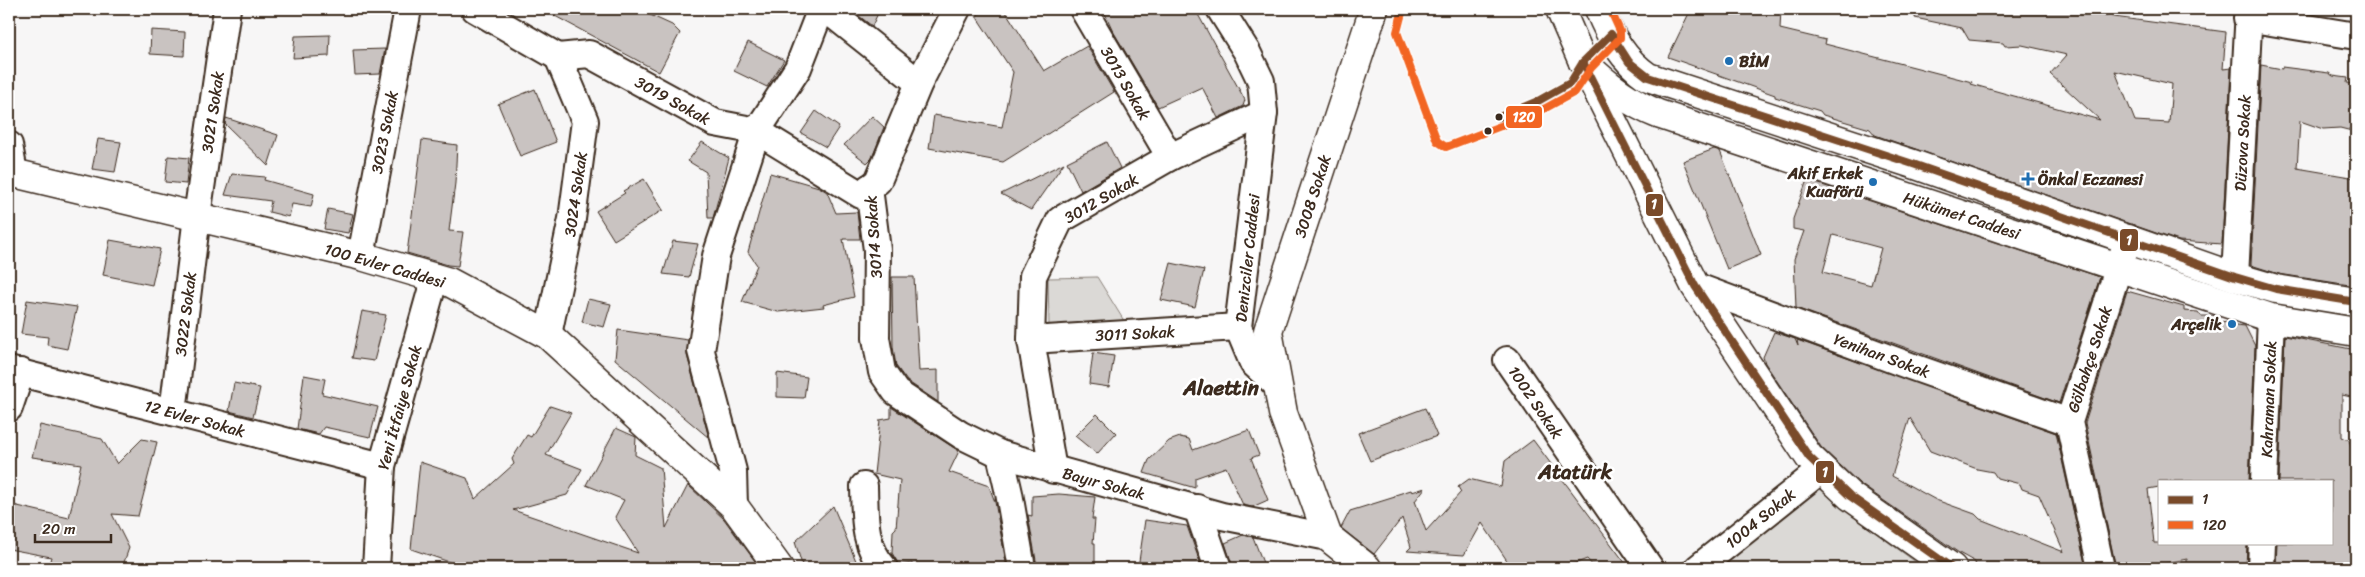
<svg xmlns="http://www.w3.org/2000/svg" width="2365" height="577" viewBox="0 0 2365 577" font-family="Sriracha,sans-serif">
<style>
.green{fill:#dbd9d6;stroke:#8b827a}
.building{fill:#c9c3c1;stroke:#3b2a1e;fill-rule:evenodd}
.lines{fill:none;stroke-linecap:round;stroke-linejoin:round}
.minor-casing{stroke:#3b2a1e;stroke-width:30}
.tertiary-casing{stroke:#3b2a1e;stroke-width:31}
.secondary-casing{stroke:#3b2a1e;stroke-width:31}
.primary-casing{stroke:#3b2a1e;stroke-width:31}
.minor{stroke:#fff;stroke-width:26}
.tertiary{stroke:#fff;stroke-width:28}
.secondary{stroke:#fff;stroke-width:28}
.primary{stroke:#fff;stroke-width:28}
.bus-1-casing{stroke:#fff;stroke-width:11}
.bus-2-casing{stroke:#fff;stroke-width:11}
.bus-1{stroke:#7a4b2a;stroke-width:8}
.bus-2{stroke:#f26522;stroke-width:8}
.poi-dot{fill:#1f6fb2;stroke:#fff;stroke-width:2}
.bus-dot{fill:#3b2a1e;stroke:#fff;stroke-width:2}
.labels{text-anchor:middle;stroke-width:5;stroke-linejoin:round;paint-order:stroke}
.poi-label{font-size:16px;font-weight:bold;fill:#3b2a1e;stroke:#fff;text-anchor:start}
.street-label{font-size:16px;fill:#3b2a1e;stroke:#fff}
.district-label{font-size:21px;font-weight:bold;fill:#3b2a1e;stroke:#fff}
.line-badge{stroke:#fff;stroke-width:2}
.badge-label{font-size:14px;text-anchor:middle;font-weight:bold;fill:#fff}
</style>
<rect width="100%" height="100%" fill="#f7f6f6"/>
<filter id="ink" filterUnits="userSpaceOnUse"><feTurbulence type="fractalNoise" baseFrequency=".02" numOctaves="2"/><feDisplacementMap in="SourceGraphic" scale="10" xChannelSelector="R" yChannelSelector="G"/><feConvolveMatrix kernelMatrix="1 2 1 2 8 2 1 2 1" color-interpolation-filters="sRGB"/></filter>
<g filter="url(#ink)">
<g class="green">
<path d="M1097,277L1126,324L1049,326L1048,278Z"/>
<path d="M1819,488L1851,515L1924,568H1716Z"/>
</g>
<g class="building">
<path d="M542,9H637L672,25L680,33L659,72Z"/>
<path d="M850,9H880L872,26Z"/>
<path d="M986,9H1004L1044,71L1087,46L1114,92L1003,162L929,148L934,115L1002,127L1013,72L976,16Z"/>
<path d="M1103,9H1195L1245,100L1243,106L1218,118L1202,87L1158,107L1113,31Z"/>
<path d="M1691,9H1781L1780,29L1826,40L1825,44L1972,82L1971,84L2100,120L2050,74L2067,55L2022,45L2005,46L2003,43L1969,40L1962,28L1915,18L1916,9H2054L2226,32L2223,69L2231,68L2222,244L2179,241L1875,135L1870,129L1823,115L1820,111L1775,97V95L1668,57ZM2115,71L2172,84L2169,123L2135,121Z"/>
<path d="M151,30L185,32L184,56L150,54Z"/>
<path d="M330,35L329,56L293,58L295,36Z"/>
<path d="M748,42L784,60L767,87L734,71Z"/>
<path d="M385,49L380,74L355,75L353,50Z"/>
<path d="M2261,65L2282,69V67L2329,73L2333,76L2348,78L2347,83L2356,84V132L2340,128L2323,129L2300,121L2297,168L2356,178V286L2279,274L2251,265Z"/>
<path d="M535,89L556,142L520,156L498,104Z"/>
<path d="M816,111L839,127L826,147L801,133Z"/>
<path d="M872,116L884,127L872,158L867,163L844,145Z"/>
<path d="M226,118L278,135L268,166L225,124Z"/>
<path d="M98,139L121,142L115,172L92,169Z"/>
<path d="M422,140L457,145L455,183L449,231L463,232L458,266L448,265L407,253Z"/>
<path d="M702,142L729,158L713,218H708L706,172L688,161Z"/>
<path d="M1107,142L1120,168L1081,191L1067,162Z"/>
<path d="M1714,149L1720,151L1761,255L1727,269L1683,161Z"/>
<path d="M168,156L189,158L186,184L165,182Z"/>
<path d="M1064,163L1031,210L1001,194Z"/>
<path d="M770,173L819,187L827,192L836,213L857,212L860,239H843L854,297L823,305L824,307L778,312L742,302L757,265L748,252Z"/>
<path d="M232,174L265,177L264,180L314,194L311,207L292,204L289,217L269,212L271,201L225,195Z"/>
<path d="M644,179L663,210L614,240L596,211L625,193L623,191Z"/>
<path d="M1807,180L2100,277L2059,403L1796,308L1794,259L1804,231L1793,229V219ZM1833,235L1881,248L1871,285L1823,272Z"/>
<path d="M328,209L353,214L348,233L324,229Z"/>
<path d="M110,240L160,249L152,285L103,275Z"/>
<path d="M673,241L698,244L689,277L663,274Z"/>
<path d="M1171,263L1204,270L1195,307L1161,300Z"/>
<path d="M892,277H914L919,371L938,370V402L907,381L896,366L893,347Z"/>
<path d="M2127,291L2184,307V311L2198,312L2201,316H2217L2214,322L2232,321L2236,325L2245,326L2255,346L2249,481H2159V487L2148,489L2154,543H2247L2246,568H2187V559L2141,568H2116L2085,423Z"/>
<path d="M588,299L611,304L604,327L582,322Z"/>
<path d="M27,300L77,307L67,349L47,345L48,337L21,334Z"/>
<path d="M362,311L386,315L374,361L352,358Z"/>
<path d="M618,330L688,340L687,355L709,438L615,359Z"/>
<path d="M1774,332L1795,339L1798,346L1797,340L2056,433L2086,568H1976L1975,562L1959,553L1860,484L1821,447L1765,363L1763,357ZM1910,418L1930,451L1977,469L1993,472L1997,478L2020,484L2022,489L2039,495L2064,552L1980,519L1975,514L1936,500L1892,476Z"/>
<path d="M2285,336L2356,350V398L2342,395V437L2349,440L2356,459V568H2276L2277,543H2331V481H2279Z"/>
<path d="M1093,353L1114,356L1109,387L1089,384Z"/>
<path d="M777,373L807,377L804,398L777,397Z"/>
<path d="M304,375L325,379L322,394L378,407L370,437L324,427L319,434L297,429Z"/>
<path d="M234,383L260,388L253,417L229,411Z"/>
<path d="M550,406L571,413L546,455L582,469L567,495L513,510L638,553L615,517L624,500L586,485L616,428L636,437L635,455L661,468L666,528L688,485L724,519L760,568H467L411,549L420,462L467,478L475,499L514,464L512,459L527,435L531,437Z"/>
<path d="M891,407L959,451L949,472L989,486L995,502L1007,568H912V563L899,565L892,553L893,531L896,528L900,480L874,474L880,420L891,418Z"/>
<path d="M1425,408L1437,436L1370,461L1358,433Z"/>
<path d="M1097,414L1116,433L1097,454L1075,436Z"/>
<path d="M40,425L102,439L117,464L142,439L157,442L138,516L112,514L129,548L122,568H48L51,557L9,549V504L69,518L81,464L32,457Z"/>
<path d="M1249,430L1259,455L1251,458L1268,500L1252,507L1243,505L1226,467L1195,478V488L1144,473L1149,460L1169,441L1180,437L1189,439L1193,450Z"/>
<path d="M1533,440L1629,568H1595L1587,559L1564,568H1512L1482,523L1464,555L1407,551L1411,547L1402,518L1374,554L1341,528L1350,511L1395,497V495L1411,490L1412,492L1425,488L1415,501L1426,531L1461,492L1458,487L1469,479L1501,487L1505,461Z"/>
<path d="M1059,494L1095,497L1092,519H1095L1093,543H1095V566H1037L1028,515L1032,516V496Z"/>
<path d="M833,506L859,568H803L795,542Z"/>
<path d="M1145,520L1187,526L1202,568H1138Z"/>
<path d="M1243,535L1253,537L1265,568H1233L1225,543Z"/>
</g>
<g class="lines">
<g class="minor-casing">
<g id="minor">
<path d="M475,9L558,57L589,54L715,123L757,131L861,195L878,181L919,83L957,9"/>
<path d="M826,9L919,83"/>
<path d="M1083,9L1170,157"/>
<path d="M1220,9L1247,52L1261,81L1264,113L1238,327L1253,363L1278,386"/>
<path d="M2247,18L2356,36"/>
<path d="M9,145L14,173"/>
<path d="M869,188L877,250L876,338L882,372L896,392L961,435L1000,454L1222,516L1328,537"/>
<path d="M361,256L408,9"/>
<path d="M2235,277L2249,9"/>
<path d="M1695,286L1910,366L2069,422"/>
<path d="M548,335L572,219L585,121L558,57"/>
<path d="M1031,340L1238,327"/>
<path d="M1507,360L1650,568"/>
<path d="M9,370L382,466"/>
<path d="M9,408L21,372"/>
<path d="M173,412L197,216L227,9"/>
<path d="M1000,454L1009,493L1022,568"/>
<path d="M1053,470L1031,340L1033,276L1060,220L1170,157L1264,113"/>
<path d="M2264,481L2271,318"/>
<path d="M864,486C865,516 863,545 884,568"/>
<path d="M734,506L733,471L701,351L716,256L757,131L798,68L821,9"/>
<path d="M1197,508L1218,568"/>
<path d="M376,568L382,466L435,277"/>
<path d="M1698,568L1822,469"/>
<path d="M2101,568L2069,422L2128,238"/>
<path d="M2261,568L2262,543"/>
</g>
</g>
<g class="tertiary-casing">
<path id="tertiary" d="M9,172L361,256L449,282L548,335L734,506L779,568"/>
</g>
<g class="secondary-casing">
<path id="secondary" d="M1367,568L1328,537L1283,413L1268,331L1374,9"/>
</g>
<g class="primary-casing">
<g id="primary">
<path d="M1560,9L1583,62L1695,286L1809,457L1850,496L1952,568"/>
<path d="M1599,9C1610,36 1623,60 1648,77L1913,164L2235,277L2276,289L2356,302"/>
<path d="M1583,62C1605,84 1630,103 1658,114L2271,318L2356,332"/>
</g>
</g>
<use href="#minor" class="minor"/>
<use href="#tertiary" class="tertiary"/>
<use href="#secondary" class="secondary"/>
<use href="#primary" class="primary"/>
<g class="bus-1-casing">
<g id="bus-1">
<path d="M1583,62L1695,286L1809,457L1850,496L1952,568"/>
<path d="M1499,117L1538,101L1570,83L1583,62L1611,34L1629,62L1648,77L1913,164L2235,277L2276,289L2356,302"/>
</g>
</g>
<g class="bus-2-casing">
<path id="bus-2" d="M1403,9L1397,32L1437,141L1446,147L1542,110L1575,92L1591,68L1620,38V31L1610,9"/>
</g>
<use href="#bus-1" class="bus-1"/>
<use href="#bus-2" class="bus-2"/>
</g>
</g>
<g class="poi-dot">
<circle cx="1729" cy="61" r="5"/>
<path d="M2025.5 171.5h5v5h5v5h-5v5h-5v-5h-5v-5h5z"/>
<circle cx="1873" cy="182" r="5"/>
<circle cx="2232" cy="324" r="5"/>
</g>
<g class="bus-dot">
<circle cx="1499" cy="117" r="4.5"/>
<circle cx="1488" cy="131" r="4.5"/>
</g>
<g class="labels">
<g class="poi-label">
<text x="1739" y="67">BİM</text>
<text x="1863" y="179" text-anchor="end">Akif Erkek<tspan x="1863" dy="18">Kuaförü</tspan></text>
<text x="2038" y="185">Önkal Eczanesi</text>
<text x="2222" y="330" text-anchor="end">Arçelik</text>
</g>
<g class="street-label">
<text transform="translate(1126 83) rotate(60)" y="6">3013 Sokak</text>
<text transform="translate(673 100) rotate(29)" y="6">3019 Sokak</text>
<text transform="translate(212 112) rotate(-82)" y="6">3021 Sokak</text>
<text transform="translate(384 132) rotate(-79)" y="6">3023 Sokak</text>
<text transform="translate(2242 143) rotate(-87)" y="6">Düzova Sokak</text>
<text transform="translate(575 194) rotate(-82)" y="6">3024 Sokak</text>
<text transform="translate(1312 196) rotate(-72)" y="6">3008 Sokak</text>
<text transform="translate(1101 198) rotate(-30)" y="6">3012 Sokak</text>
<text transform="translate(1962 215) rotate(18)" y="6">Hükümet Caddesi</text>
<text transform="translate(873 237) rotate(-94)" y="6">3014 Sokak</text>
<text transform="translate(1247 258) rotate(-84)" y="6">Denizciler Caddesi</text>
<text transform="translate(385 265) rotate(16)" y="6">100 Evler Caddesi</text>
<text transform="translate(185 314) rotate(-83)" y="6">3022 Sokak</text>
<text transform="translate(1135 333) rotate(-3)" y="6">3011 Sokak</text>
<text transform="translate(1882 355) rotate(20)" y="6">Yenihan Sokak</text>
<text transform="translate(2089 359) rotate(-72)" y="6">Gölbahçe Sokak</text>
<text transform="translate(2268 399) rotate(-88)" y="6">Kahraman Sokak</text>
<text transform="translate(1536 402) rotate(56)" y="6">1002 Sokak</text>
<text transform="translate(399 407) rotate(-75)" y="6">Yeni İtfaiye Sokak</text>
<text transform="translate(195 418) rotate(15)" y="6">12 Evler Sokak</text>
<text transform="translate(1104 483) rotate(15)" y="6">Bayır Sokak</text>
<text transform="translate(1760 518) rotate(-39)" y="6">1004 Sokak</text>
</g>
<g class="district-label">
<text x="1221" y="395">Alaettin</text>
<text x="1575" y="479">Atatürk</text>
</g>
</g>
<g class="line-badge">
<rect x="1505" y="105" width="38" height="24" rx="5" fill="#f26522"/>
<rect x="1645" y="193" width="19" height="24" rx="5" fill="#7a4b2a"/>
<rect x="2119" y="228" width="20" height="24" rx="5" fill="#7a4b2a"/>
<rect x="1815" y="460" width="20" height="24" rx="5" fill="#7a4b2a"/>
</g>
<g class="badge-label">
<text x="1524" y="122">120</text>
<text x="1654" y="209">1</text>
<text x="2129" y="245">1</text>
<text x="1825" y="477">1</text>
</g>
<rect width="2365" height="577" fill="none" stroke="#fff" stroke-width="30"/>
<rect x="15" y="15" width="2335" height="547" fill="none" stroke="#3b2a1e" stroke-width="2" filter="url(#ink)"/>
<rect x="2158" y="480" width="175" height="65" fill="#ffffff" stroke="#b1aaa5"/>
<rect x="2168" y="496" width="25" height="8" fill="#7a4b2a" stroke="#b1aaa5"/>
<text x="2202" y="504" font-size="15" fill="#3b2a1e">1</text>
<rect x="2168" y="521" width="25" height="8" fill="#f26522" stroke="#b1aaa5"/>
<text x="2202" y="530" font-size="15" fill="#3b2a1e">120</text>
<path d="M35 534v8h76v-8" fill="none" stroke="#3b2a1e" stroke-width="2.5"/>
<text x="42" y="534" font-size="15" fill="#3b2a1e" stroke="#ffffff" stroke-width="4" paint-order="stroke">20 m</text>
</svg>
